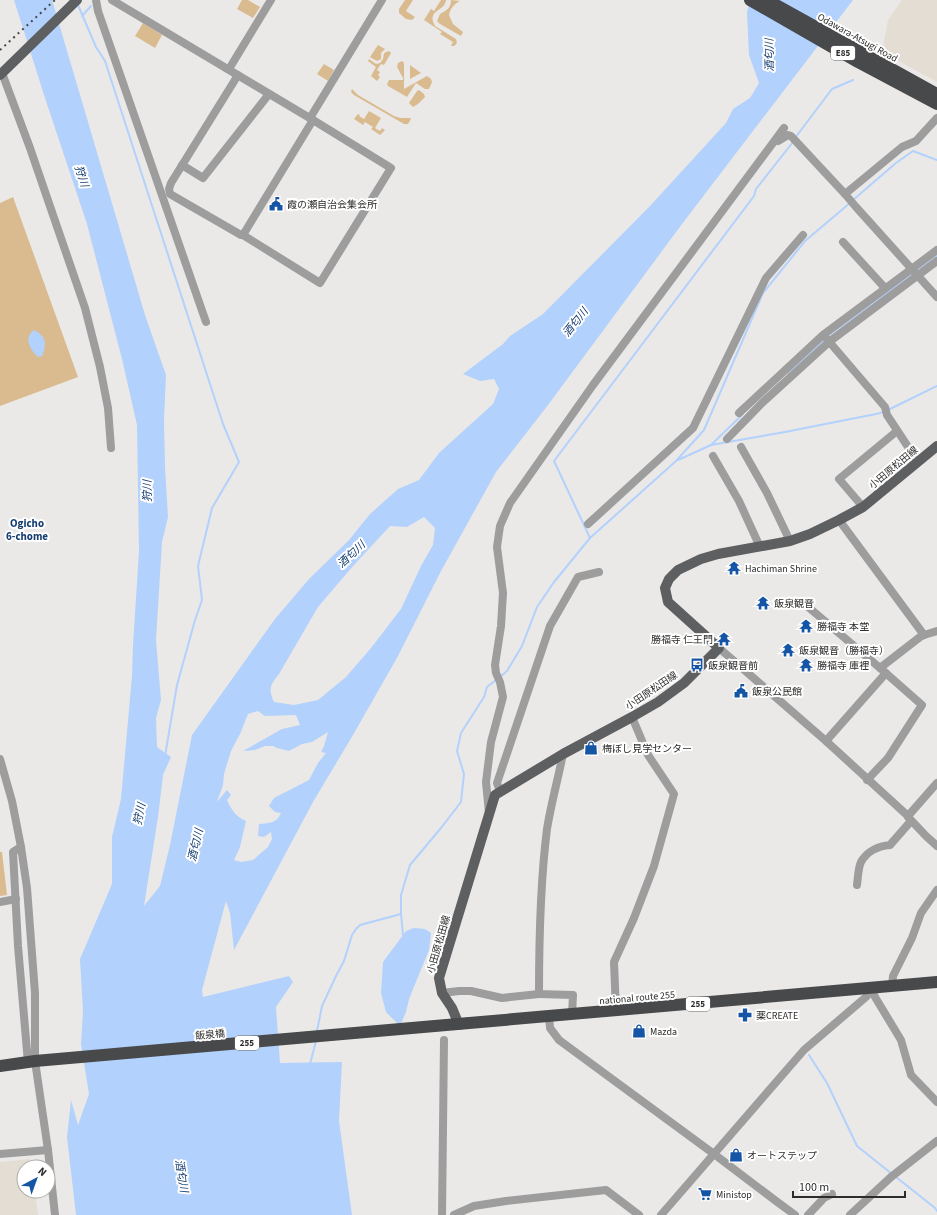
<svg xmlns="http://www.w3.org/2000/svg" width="937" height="1215" viewBox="0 0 937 1215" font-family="'Source Sans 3','Noto Sans JP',sans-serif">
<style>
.built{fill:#e4ddd4}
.green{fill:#d9bb8f}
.water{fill:#b2d1fc;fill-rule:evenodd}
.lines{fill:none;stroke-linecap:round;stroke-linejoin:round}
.stream{stroke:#b2d1fc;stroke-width:2}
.minor{stroke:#9d9d9e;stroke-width:8}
.major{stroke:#5d5f61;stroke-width:10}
.highway{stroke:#47494b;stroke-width:12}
.rail{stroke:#474645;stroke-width:2;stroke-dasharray:2 4;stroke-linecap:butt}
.labels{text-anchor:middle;stroke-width:4;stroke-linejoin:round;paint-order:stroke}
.shield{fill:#fff;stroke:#6c6b6b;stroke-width:1}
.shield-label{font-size:9px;font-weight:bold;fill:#2d2c2b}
.street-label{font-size:10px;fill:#2d2c2b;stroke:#fff}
.poi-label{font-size:10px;fill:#2d2c2b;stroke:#fff;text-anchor:start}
.water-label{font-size:11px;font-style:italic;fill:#153c6f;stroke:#fff}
.neighbourhood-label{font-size:11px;font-weight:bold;fill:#163e72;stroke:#fff}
</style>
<rect width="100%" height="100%" fill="#ebe9e7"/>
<g class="built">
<path d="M902,0H937V82L882,52L888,20Z"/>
<path d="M30,1159L31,1167H24V1191H35L38,1215H0V1162Z"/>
</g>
<g class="green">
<path d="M242,0H248L260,7L253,18L237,9Z"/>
<path d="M405,0H413L406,11L415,17L412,20L406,19L399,13V9Z"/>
<path d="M441,0H446C445,12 426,9 435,26L456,39L457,43L454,46H451L453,42L440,34L442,32L424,20L431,9L434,11Z"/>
<path d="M451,0L460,1C454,4 450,9 449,15L453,24L463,32L461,36L440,24L437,21L440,14C446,11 451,8 451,0Z"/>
<path d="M143,23L162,35L155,48L135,36Z"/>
<path d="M378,45L385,49L381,53V59L377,61L370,57Z"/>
<path d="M389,51L391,53L384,65L381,64L377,70L380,72L378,75L380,77L377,81L371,76L376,67L368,61L369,59L376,64L380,63L383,59L384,53Z"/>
<path d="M402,61L404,63V89L427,76L431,79L432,82L429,89H425L416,83L407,97L388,86L387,84L389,80H403V78L397,67L398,63Z"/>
<path d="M324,64L334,70L328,81L317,74Z"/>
<path d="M410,65L421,73L410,79Z"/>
<path d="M352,89L358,95L394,116L400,118H410L411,119L408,124H404L354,95L351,92Z"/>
<path d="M419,90L424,94L425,97L418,104L413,107L409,103L417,91Z"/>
<path d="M369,111L381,118L375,128L380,131L382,128L385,130L380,135L371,129L373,127L365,122L363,125L354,119L358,114L360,115L359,116L364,119Z"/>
<path d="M13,197L78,377L0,406V203Z"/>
<path d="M0,852H2L7,895L0,896Z"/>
</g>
<g class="water">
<path d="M14,0H52L145,315L166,375L164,420L165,467L168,517L162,542L156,640L161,700L156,718L157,747L171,757L163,775L158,817L144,906L160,886L170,845L192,735L275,619L309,579L349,540L370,514L398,489L419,480L439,453L493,404L499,389L494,379L480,381L463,374L503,344L510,336L543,314L650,206L726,123L733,109L750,98L759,83L749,55L747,12L750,0H853L682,224L548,405L496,472L441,571L398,656L353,735L313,802L234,950L230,913L226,901L202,990L203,997L289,976L293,982L276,1007L280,1063L342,1062L339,1121L352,1215H76L67,1137L71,1100L78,1125L89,1094L81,1044L83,1011L80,959L112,884V837L121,799L132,676L133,645L139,551L137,425L122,359L87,224L45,98ZM424,517L435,528L433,545L421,566L401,609L371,648L346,677L318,700L294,705L274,702C268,689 270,685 279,674L318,607L353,566L390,526L407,527ZM258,711L265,716L296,715L300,725L282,729L243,751L255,750L265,746H273L277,748L289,751L302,744L312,742L328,732L324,746L321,752L326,753L318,763L309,780L274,798L269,806L275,812L281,813C277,823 270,823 259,824L258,836L264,837L271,832L272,839L268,847L261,853L253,860L241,862L234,860L240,847L246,821C236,817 231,809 227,800L231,795L227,790L217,802L223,785L224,774L231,751L240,734L248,714Z"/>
<path d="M34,330C46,336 47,344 42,356L38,357C30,350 23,337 34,330Z"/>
<path d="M414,928L425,929L431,933L429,950L409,999L406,1012L400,1026L386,1012L381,993L383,962L406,931Z"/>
</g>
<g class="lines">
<g class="stream">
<path d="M78,5L96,47L105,61L223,424L239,462L212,508L198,566L202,600L195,620L177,685L165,756"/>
<path d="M82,16L91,6"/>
<path d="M795,138L832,89L853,80"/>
<path d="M853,200L896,163L913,151L937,160"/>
<path d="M916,272L937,256"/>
<path d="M828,338L912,274"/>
<path d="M788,373L824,340"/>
<path d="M888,410L937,386"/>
<path d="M711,445L743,414"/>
<path d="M678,460L711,445L785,432L876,414L884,412"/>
<path d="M590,538L554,461L754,196L756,189L793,142"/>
<path d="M500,677L507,671L522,646L537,607L554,582L590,538L676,461L704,430L763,293L805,241L850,203"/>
<path d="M401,914L403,935"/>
<path d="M317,1031L322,1006L336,976L344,961L352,935L356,929L360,925L401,914V895L410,865L441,828L461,802L464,774L457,751L461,733L484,697L487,687L496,680"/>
<path d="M809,1055L827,1083L857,1146L892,1174"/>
<path d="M310,1064L316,1041"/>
<path d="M896,1177L935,1208L937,1211"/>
</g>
<g class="minor">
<path d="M96,0L98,11L206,322"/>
<path d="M112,0L313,120L391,168L320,283L243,235H241L170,194L169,189L171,183L238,75"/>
<path d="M229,69L271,0"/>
<path d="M2,73L30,148L85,308L100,367L108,408L111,448"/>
<path d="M310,118L382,0"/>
<path d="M937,118L916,141L902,147L845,194L856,207L937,297"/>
<path d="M778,141L788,135L791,136L845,194"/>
<path d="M182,165L203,178L269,94"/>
<path d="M243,235L313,120"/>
<path d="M843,242L885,288"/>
<path d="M826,338L885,407L887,415L918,462"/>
<path d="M739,413L823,335L937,250"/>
<path d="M727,439L762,403L829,342L937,261"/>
<path d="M741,447L767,493L790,541"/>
<path d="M713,456L739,501L760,547"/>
<path d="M863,507L839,479L897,431"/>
<path d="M839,520L924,635"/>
<path d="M588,524L693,428L766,278L803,235"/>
<path d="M807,606L880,668"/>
<path d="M719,648L826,741L908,816L937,783"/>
<path d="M826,741L886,673"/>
<path d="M563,754C558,779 551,804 547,829C540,884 539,939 539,994L573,995L572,1015"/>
<path d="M0,759L12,801L21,847L27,888L35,993V1061L48,1150L55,1215"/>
<path d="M867,780L888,758L922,705L880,668L920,637L924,635L937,631"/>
<path d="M500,791L497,783L550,626L578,577L599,572"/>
<path d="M489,813L486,782L491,742L503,697L500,682L496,673L495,665L501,626L503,593L497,547L500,526L510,503L593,385L784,128"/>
<path d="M908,817L926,836L937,846"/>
<path d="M21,847L13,852L18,946L28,1063"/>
<path d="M857,885C858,878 858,868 861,862C867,851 879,846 890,845L911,821"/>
<path d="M0,902L16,899"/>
<path d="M892,986L893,976L912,938L921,913L937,890"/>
<path d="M872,989L875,997L901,1040L911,1075L937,1102"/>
<path d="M442,993L459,991H471L502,998L539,994"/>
<path d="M616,1011L614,962L634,918L654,866L674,794L648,755L632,717"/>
<path d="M549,1016L550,1028L559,1040L714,1154L776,1201L795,1215"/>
<path d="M0,1154L48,1150"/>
<path d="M442,1215L444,1040"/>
<path d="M454,1215L474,1206L506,1201L606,1190L639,1215"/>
<path d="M661,1215L804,1050L866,997L872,989"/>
<path d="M808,1215L824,1198L832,1194"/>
<path d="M850,1215L891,1177L937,1141"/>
</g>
<g class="major">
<path d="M0,75L77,0"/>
<path d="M459,1025L452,1008L442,993L439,978L495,795L563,754L632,717L658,702L684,683L719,648L668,602L665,588L669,579L678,570L701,559L718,554L790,541L810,534L839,520L863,507L937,446"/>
</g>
<g class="highway">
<path d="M750,0L858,62L937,104"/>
<path d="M767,0L937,94"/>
<path d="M0,1066L35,1061L937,982"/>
</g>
<path class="rail" d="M0,50L55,0"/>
</g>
<defs>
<g id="civic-bare" transform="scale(1.08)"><path d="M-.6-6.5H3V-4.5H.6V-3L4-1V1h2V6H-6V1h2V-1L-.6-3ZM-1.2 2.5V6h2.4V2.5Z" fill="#1455a5" stroke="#fff" stroke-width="2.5" paint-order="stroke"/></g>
<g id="temple-bare" transform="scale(1.08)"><path d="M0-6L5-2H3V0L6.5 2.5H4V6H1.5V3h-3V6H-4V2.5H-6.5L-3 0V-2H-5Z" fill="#1455a5" stroke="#fff" stroke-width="2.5" paint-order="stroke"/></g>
<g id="bus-bare" transform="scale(1.08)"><path d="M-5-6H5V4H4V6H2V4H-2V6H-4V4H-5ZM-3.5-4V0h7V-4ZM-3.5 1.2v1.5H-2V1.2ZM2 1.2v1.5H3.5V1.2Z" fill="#1455a5" stroke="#fff" stroke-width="2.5" paint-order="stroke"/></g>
<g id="shop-bare" transform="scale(1.08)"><path d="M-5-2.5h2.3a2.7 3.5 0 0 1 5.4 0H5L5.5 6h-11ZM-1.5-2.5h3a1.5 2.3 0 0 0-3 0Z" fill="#1455a5" stroke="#fff" stroke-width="2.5" paint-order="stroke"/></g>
<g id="pharmacy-bare" transform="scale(1.08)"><path d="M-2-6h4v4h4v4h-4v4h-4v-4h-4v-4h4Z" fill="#1455a5" stroke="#fff" stroke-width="2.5" paint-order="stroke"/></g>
<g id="supermarket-bare" transform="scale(1.08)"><path d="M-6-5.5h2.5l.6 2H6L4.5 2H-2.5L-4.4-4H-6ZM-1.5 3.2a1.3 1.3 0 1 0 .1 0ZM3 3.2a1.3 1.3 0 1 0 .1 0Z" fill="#1455a5" stroke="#fff" stroke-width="2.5" paint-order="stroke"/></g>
</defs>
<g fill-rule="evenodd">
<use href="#civic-bare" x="276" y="204"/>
<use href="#temple-bare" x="734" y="568"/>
<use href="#temple-bare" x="763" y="603"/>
<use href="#temple-bare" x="806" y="626"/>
<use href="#temple-bare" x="724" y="639"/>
<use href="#temple-bare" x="788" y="650"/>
<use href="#bus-bare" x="697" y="665"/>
<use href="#temple-bare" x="806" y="665"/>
<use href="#civic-bare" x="741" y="691"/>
<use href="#shop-bare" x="591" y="748"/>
<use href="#pharmacy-bare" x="745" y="1015"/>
<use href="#shop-bare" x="639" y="1031"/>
<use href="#shop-bare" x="736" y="1155"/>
<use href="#supermarket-bare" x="705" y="1194"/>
</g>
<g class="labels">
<g class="shield">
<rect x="831" y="46" width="24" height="14" rx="3"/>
<rect x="686" y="997" width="24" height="14" rx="3"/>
<rect x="235" y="1036" width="24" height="14" rx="3"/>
</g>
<g class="shield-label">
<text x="843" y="56">E85</text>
<text x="698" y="1007">255</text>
<text x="247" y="1046">255</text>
</g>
<g class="street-label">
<text transform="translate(858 37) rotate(29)" y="4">Odawara-Atsugi Road</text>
<text transform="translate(893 467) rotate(-40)" y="4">小田原松田線</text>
<text transform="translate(651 690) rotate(-34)" y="4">小田原松田線</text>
<text transform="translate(438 944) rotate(-74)" y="4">小田原松田線</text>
<text transform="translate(637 997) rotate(-5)" y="4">national route 255</text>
<text transform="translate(210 1034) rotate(-5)" y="4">飯泉橋</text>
</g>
<g class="poi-label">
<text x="287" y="208">霞の瀬自治会集会所</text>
<text x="745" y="572">Hachiman Shrine</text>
<text x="774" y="607">飯泉観音</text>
<text x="817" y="630">勝福寺 本堂</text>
<text x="713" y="643" text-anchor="end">勝福寺 仁王門</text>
<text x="799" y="654">飯泉観音（勝福寺）</text>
<text x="708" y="669">飯泉観音前</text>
<text x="817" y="669">勝福寺 庫裡</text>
<text x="752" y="695">飯泉公民館</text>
<text x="602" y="752">梅ぼし見学センター</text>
<text x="756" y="1019">薬CREATE</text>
<text x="650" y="1035">Mazda</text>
<text x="747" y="1159">オートステップ</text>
<text x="716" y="1198">Ministop</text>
</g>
<g class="water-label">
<text transform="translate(769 55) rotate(-91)" y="4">酒匂川</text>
<text transform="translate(82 176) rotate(72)" y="4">狩川</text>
<text transform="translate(575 322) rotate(-51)" y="4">酒匂川</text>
<text transform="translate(147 491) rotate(-90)" y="4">狩川</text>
<text transform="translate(351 554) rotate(-43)" y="4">酒匂川</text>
<text transform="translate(139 814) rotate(-78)" y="4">狩川</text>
<text transform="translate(195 845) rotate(-77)" y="4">酒匂川</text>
<text transform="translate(182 1176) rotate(81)" y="4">酒匂川</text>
</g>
<g class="neighbourhood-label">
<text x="27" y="527">Ogicho<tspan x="27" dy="13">6-chome</tspan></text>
</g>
</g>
<g transform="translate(36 1179) rotate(41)"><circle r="19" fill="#ffffff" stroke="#ababaa"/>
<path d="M0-3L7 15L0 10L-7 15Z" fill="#1455a5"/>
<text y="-6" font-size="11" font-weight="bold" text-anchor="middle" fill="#2d2c2b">N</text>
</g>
<path d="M793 1191v6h112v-6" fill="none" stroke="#2d2c2b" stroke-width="2"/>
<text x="799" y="1191" font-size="12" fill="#2d2c2b" stroke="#ffffff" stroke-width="3" paint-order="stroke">100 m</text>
</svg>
